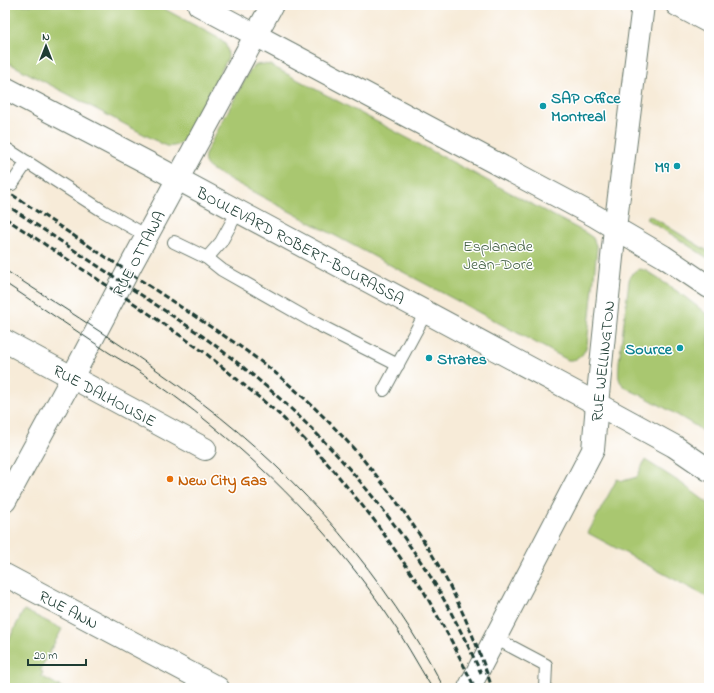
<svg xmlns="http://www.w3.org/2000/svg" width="714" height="693" viewBox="0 0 714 693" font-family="'Indie Flower',sans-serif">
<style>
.green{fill:#a9c76f;stroke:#648252}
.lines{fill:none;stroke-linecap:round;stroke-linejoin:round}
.lane-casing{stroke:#6b7a6d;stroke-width:14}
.street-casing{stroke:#6b7a6d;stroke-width:24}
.secondary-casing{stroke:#6b7a6d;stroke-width:24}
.highway-casing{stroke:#6b7a6d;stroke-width:24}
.lane{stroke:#fff;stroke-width:12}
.street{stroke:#fff;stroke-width:22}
.secondary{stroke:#fff;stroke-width:22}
.highway{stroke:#fff;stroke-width:22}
.tram{stroke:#1f3d34;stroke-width:1}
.rail{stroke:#1f3d34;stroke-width:3;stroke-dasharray:6 3;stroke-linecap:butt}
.culture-dot{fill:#0f9aa8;stroke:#fff;stroke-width:1.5}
.food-dot{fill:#e8710a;stroke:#fff;stroke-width:1.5}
.labels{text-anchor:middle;stroke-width:3;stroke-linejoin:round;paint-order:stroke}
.culture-label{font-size:16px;font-weight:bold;fill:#0d838f;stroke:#fff;text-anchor:start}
.street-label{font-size:16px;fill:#1f3d34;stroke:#fff}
.park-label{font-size:16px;fill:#426043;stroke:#fff}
.food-label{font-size:16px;font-weight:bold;fill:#c56008;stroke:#fff;text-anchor:start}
</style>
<rect width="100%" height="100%" fill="#fff"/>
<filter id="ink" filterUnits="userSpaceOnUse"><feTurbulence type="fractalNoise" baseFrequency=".025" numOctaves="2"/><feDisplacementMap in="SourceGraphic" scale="8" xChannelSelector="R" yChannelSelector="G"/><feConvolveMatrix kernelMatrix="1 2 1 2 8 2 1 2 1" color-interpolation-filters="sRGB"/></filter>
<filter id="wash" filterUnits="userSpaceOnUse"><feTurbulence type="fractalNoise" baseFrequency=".012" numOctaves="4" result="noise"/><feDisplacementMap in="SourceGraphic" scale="16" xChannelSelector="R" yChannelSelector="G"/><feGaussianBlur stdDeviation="0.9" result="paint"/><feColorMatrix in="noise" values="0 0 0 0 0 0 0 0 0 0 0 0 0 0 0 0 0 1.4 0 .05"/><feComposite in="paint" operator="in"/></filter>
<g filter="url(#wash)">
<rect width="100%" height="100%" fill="#f7ebd8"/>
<g class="green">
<path d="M5,5H157L222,40C227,45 228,51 228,58L183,141C177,146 173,147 166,146L5,61Z"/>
<path d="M263,64L270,65L586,233L593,238L597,248L587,345C584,354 579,361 568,360L214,171C206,166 202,162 206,152L250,70L256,65Z"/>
<path d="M649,215L709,252V259L674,236L646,219Z"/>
<path d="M640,269C647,270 651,274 657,278C675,289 692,302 709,316V435C689,421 667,409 645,397C637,393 627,390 621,383C617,377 619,369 619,362L629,281C630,275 633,271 640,269Z"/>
<path d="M645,460L681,483L709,504V598L588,533L617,479L623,481L637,477Z"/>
<path d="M24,610L62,629L40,670L43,672L41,676L63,688H5V647Z"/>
</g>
</g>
<g filter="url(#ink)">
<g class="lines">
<g class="lane-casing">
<g id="lane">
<path d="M5,148L103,211L147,236"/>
<path d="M12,184L27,162"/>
<path d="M174,242L207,258L222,270L317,324L398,365"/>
<path d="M207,258L221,242L238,211"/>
<path d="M384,390L426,312"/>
<path d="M495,638L546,665L545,688"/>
</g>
</g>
<g class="street-casing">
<g id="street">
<path d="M677,5L709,22"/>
<path d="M5,341L205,449"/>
<path d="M5,501L66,389L131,265L272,5"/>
<path d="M5,575L218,688"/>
</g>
</g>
<g class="secondary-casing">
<g id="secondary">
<path d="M199,5L595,216L615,228"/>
<path d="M5,88L152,165L597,404"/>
<path d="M469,688L593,450L597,404L615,228L643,5"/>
</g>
</g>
<g class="highway-casing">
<g id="highway">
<path d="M615,228L663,256L709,287"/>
<path d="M597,404L674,446L709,470"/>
</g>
</g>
<use href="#lane" class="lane"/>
<use href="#street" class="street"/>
<use href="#secondary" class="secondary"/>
<use href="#highway" class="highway"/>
<g class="tram">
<path d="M5,270C71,313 139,355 202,403C301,478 387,578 444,688"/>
<path d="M5,283C39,306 74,329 108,352C117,358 125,362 134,368C161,386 189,406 214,427C280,481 338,543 386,613C403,637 417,663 432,688"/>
</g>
<g class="rail">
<path d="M5,190L235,343C252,355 269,367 285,381C341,429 389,486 428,548C454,589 477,642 492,688"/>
<path d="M5,204L201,335C274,388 336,447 390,519C406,540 421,561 435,584C452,613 467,643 481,673"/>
<path d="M5,218L135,304L204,352L261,399L280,415L316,451L335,472L374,520L423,590L452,642L475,688"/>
</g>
</g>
</g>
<g class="culture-dot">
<circle cx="543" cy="106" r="4"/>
<circle cx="677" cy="166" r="4"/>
<circle cx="680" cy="348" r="4"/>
<circle cx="429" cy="358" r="4"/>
</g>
<circle class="food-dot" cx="170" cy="479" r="4"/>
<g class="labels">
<g class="culture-label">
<text x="551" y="103">SAP Office<tspan x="551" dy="18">Montreal</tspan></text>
<text x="669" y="172" text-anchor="end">M9</text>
<text x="672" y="354" text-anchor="end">Source</text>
<text x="437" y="364">Strates</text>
</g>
<g class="street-label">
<text transform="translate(301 245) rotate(28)" y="6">BOULEVARD ROBERT-BOURASSA</text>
<text transform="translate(138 253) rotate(-62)" y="6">RUE OTTAWA</text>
<text transform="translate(602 361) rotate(-84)" y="6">RUE WELLINGTON</text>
<text transform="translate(105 395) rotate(28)" y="6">RUE DALHOUSIE</text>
<text transform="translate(69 609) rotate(28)" y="6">RUE ANN</text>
</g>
<g class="park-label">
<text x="498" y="251">Esplanade<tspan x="498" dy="18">Jean-Doré</tspan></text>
</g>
<g class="food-label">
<text x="178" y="485">New City Gas</text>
</g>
</g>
<rect width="714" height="693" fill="none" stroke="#fff" stroke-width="20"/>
<g transform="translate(46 46)" stroke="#ffffff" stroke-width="3" paint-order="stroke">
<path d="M0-3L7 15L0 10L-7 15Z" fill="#1f3d34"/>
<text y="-6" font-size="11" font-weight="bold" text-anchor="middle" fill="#1f3d34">N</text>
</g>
<path d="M28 659v6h58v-6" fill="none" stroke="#1f3d34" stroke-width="2"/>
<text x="34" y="659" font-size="12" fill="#1f3d34" stroke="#ffffff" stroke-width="3" paint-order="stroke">20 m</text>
</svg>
